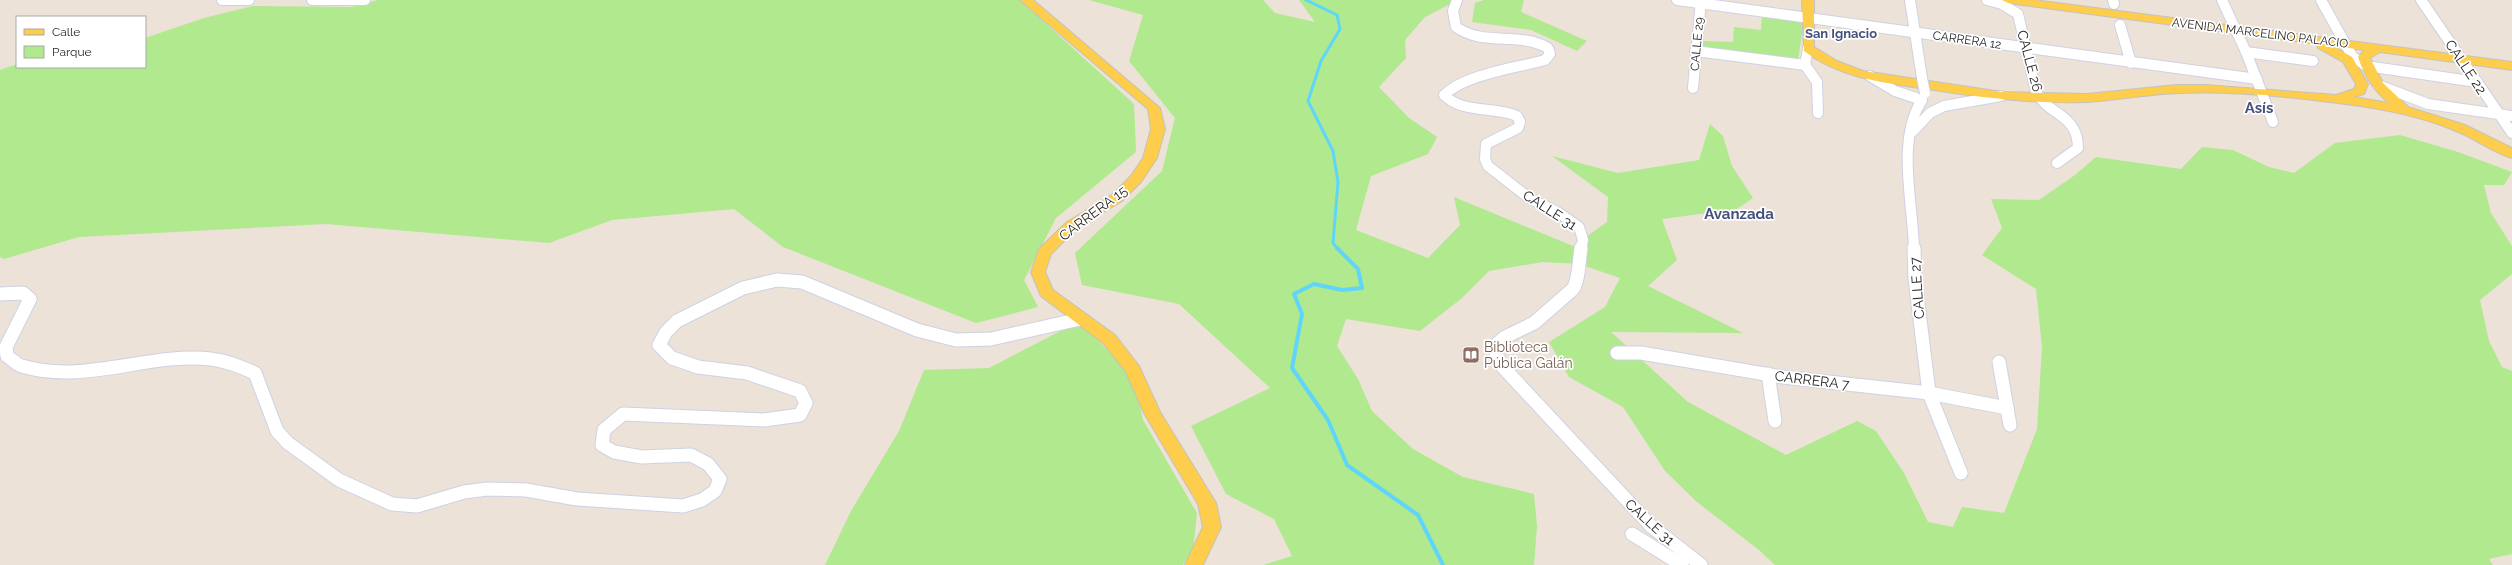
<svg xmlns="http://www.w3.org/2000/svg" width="2512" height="565" viewBox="0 0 2512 565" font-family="Raleway,sans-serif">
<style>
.green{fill:#b0e98e}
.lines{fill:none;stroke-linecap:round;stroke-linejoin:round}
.stream-far1{stroke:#5fd6f9;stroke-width:3}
.stream{stroke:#5fd6f9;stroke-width:4}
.minor-far1-casing{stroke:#cdd2e3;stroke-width:12}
.minor-casing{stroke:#cdd2e3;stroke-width:15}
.major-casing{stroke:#c3c3c3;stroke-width:2}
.minor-far1{stroke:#fff;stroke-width:10}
.minor{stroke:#fff;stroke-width:13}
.major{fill:#fdcd4b;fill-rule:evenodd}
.minor-bridge-casing{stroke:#cdd2e3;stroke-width:12;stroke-linecap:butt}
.minor-bridge{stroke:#fff;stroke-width:10}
.labels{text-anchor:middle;stroke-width:3.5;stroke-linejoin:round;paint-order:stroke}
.far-street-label{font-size:12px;fill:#282828;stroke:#fff}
.far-neighbourhood-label{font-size:13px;font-weight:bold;fill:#45517c;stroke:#fff}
.street-label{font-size:14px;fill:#282828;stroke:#fff}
.education-label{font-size:14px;fill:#785e54;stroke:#fff;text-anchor:start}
.neighbourhood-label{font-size:15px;font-weight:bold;fill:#45517c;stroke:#fff}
</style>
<rect width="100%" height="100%" fill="#ece2d8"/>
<g class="green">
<path d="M378,0H1026L1030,9L1134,104L1136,152L1056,218L1024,280L1038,307L976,323L783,247L734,209L612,220L549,243L326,224L79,237L4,259L0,257V70L17,64V67H145V38L204,18L253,6L352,7Z"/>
<path d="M1089,0H1263L1275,13L1315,22L1299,0H1458L1425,17L1405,40L1406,58L1379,87L1409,118L1437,137L1428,154L1371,176L1356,230L1428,258L1460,225L1454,197L1573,246L1607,222L1608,197L1552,156L1618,173L1699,160L1710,124L1723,136L1732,166L1753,198L1737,209L1662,219L1677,260L1648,286L1743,333L1611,332L1688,402L1786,455L1857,421L1876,431L1904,473L1928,522L1953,527L1962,507L2004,513L2037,429L2042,347L2036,289L1982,255L2002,228L1991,199L2039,200L2075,175L2096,157L2181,169L2202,147L2233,150L2269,167L2294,173L2335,143L2400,135L2458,152L2512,172L2504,185H2484L2491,213L2512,246V274L2480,300L2489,341L2502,367L2512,371V554L2489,559L2493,565H1775L1759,550L1697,502L1665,471L1623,407L1569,377L1549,342L1605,307L1620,278L1579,264L1543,262L1489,271L1462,298L1420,331L1346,319L1337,346L1358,379L1372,411L1413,449L1463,477L1534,494L1537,526L1534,565H1263L1292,556L1274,519L1226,494L1191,426L1270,388L1179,304L1082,285L1075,253L1162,171L1175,118L1129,61L1143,15Z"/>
<path d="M1484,0H1524L1521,12L1587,41L1577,51L1531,30L1472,22L1475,3Z"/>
<path d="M1762,15L1804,21L1798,60L1701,50L1703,41L1733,42L1734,27L1761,30Z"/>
<path d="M1068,327H1086L1135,380L1143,420L1197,513L1193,551L1183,565H825L851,511L899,431L924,370L989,368Z"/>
</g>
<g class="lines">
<path class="stream-far1" d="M1306,0L1337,15L1340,29L1321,61L1308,101L1333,151L1338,182L1333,243L1338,249"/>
<path class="stream" d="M1337,248L1358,269L1362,288L1342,290L1314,284L1294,294L1302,314L1292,368L1328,420L1347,465L1418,515L1443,565"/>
<g class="minor-far1-casing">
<g id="minor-far1">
<path d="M222,0H249"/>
<path d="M312,0H365"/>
<path d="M1457,0L1453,11L1456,27C1484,47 1519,31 1548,48L1550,54L1545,60C1516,68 1466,74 1444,95C1463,114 1493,106 1517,116L1520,122L1518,128L1486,144L1485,159L1488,166L1529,198L1559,213L1579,227L1583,240L1581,249"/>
<path d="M1677,0L2257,79"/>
<path d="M1910,0L1922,78"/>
<path d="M1987,0L2002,4L2018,14L2036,92C2049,116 2078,114 2078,148L2057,163"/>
<path d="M2113,0L2114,4"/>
<path d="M2222,0L2246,52L2273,122"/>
<path d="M2321,0L2352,56L2366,66L2477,82"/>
<path d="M2421,0L2512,133"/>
<path d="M2120,25L2131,63"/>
<path d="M1808,48L1805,65L1817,82L1818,113"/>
<path d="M1695,51L1805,65"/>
<path d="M2246,52L2313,61"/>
<path d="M1870,76L1895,91L1922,100C1896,140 1913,203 1914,249"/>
<path d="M2378,85L2428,104L2512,116"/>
<path d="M1693,88L1701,0"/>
<path d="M1913,131L1930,113L1944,106L2001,96"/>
</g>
</g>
<g class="minor-casing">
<g id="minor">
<path d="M1581,248C1579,260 1579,280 1573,289L1534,323L1505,337L1497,344L1496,353L1500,364L1651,526L1701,565"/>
<path d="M1914,248L1915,279L1929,393L1961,473"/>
<path d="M0,294L23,293L30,299L6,347L7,356C12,359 17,365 22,366C84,385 149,352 211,359C227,361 241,367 255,373L277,431L288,443L339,480L392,504L417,506L464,492L487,489L526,490L577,499L683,506L702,500L715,491L720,479L708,464L691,455L642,457L614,452L602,445L604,430L623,414L764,420L800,415L806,403L800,391L747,373L698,367L672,358L659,345L666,332L677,321L743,288L777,280L802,282L917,330L956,340L991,339L1080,319"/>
<path d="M1617,353H1641L1783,377L1929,393L2007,408"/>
<path d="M1999,362L2010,425"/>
<path d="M1768,374L1775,421"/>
<path d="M1632,534L1682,565"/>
</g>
</g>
<g class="major-casing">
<g id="major">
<path d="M1020,0H1033L1160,108L1165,129L1157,158L1141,182L1122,201L1077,228L1051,254L1045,272L1053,290L1115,335L1139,366L1160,412L1216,503L1221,527L1203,565H1185L1203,527L1198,504L1144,413L1126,372L1103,343L1041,296L1031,272L1039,249L1067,222L1112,195L1131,176L1143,158L1151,129L1148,109Z"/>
<path d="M1802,0H1814V47L1837,61L1863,71L2002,92L2087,94L2177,85H2205L2336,95L2354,89L2356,84L2343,62L2318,48L2317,44L2008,3L2002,0H2034L2512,62V70L2380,52L2370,58L2383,83L2408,107L2465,125L2512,148V158C2493,153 2475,138 2456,131C2413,113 2367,106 2321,101C2274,95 2226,91 2179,93C2148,94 2118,100 2088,102C2034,104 1981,98 1928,89C1884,83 1840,78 1804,51ZM2333,46L2364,50L2358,57C2364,75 2374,91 2389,103L2353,97L2364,94L2368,84L2352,57Z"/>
</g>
</g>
<use href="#minor-far1" class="minor-far1"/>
<use href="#minor" class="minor"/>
<use href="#major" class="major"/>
<g class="minor-bridge-casing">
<path id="minor-bridge" d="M1922,78L1925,93"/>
</g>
<use href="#minor-bridge" class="minor-bridge"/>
</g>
<defs>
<g id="library-square" transform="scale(0.9)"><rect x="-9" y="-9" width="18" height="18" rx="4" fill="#8d6e63" stroke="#fff"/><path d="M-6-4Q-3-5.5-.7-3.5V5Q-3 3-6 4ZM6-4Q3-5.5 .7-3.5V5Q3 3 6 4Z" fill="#fff"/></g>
</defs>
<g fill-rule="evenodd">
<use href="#library-square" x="1471" y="355"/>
</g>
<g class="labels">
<g class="far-street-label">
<text transform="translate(2260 33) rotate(7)" y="4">AVENIDA MARCELINO PALACIO</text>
<text transform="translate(1967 40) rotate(8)" y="4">CARRERA 12</text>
<text transform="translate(1697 44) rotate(-85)" y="4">CALLE 29</text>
</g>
<g class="far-neighbourhood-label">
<text x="1841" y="38">San Ignacio</text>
</g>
<g class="street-label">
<text transform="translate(2030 61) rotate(75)" y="5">CALLE 26</text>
<text transform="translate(2466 67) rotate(56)" y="5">CALLE 22</text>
<text transform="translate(1550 210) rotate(33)" y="5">CALLE 31</text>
<text transform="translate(1093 213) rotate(-37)" y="5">CARRERA 15</text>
<text transform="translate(1917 288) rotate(-94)" y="5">CALLE 27</text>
<text transform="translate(1812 380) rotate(7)" y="5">CARRERA 7</text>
<text transform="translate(1650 522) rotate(42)" y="5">CALLE 31</text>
</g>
<g class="education-label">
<text x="1484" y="352">Biblioteca<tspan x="1484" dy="16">Pública Galán</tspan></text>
</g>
<g class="neighbourhood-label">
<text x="2259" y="113">Asís</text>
<text x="1739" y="219">Avanzada</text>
</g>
</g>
<rect x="16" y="16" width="130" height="52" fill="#ffffff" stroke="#a9a9a9"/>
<rect x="24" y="29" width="20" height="6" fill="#fdcd4b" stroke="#a9a9a9"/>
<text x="52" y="36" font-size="12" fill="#282828">Calle</text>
<rect x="24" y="46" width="20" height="12" fill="#b0e98e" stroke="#a9a9a9"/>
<text x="52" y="56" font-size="12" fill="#282828">Parque</text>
</svg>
